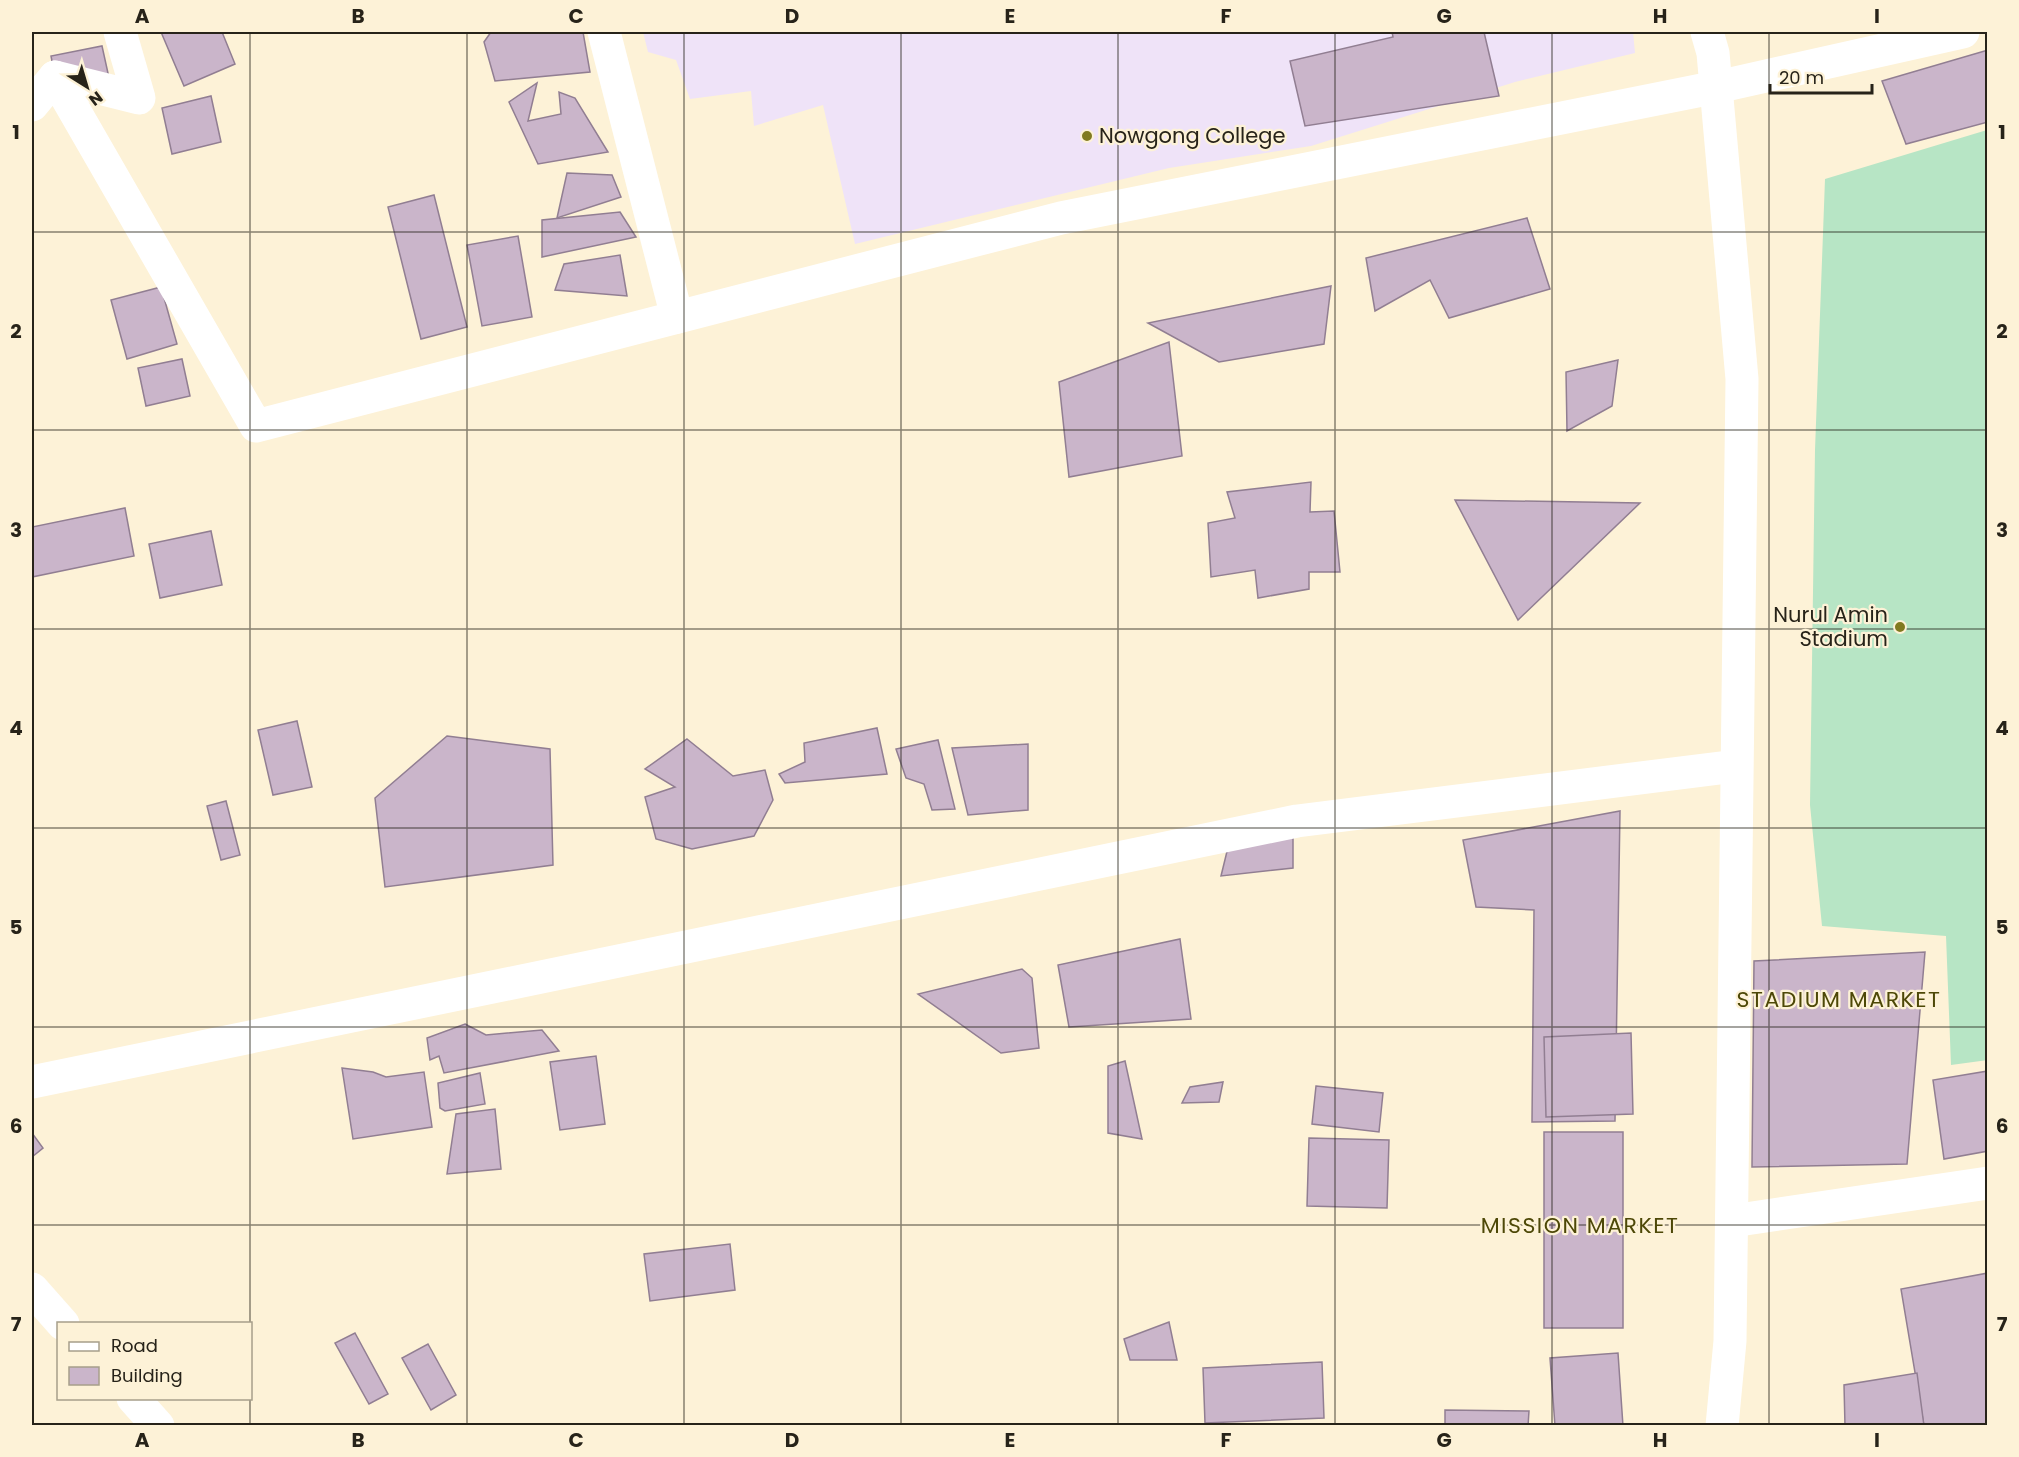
<svg xmlns="http://www.w3.org/2000/svg" width="2019" height="1457" viewBox="0 0 2019 1457" font-family="Poppins,sans-serif">
<style>
.education{fill:#efe3f8}
.pitch{fill:#b7e5c5}
.building{fill:#cab5ca;stroke:#917e92;stroke-width:1.5}
.lines{fill:none;stroke-linecap:round;stroke-linejoin:round}
.street{stroke:#fff;stroke-width:33}
.secondary{stroke:#fff;stroke-width:33}
.grid{fill:none;stroke:#272319;stroke-width:1.5;stroke-opacity:0.55}
.poi-dot{fill:#817a20;stroke:#fdf2d7;stroke-width:2}
.labels{text-anchor:middle;stroke-width:4.5;stroke-linejoin:round;paint-order:stroke}
.poi-label{font-size:21px;fill:#272319;stroke:#fdf2d7;text-anchor:start}
.neighbourhood-label{font-size:22px;letter-spacing:1.5px;fill:#4d4807;stroke:#fdf2d7}
.neatline{fill:none;stroke:#272319;stroke-width:2}
.grid-label{font-size:20px;text-anchor:middle;font-weight:bold;fill:#272319}
</style>
<rect width="100%" height="100%" fill="#fdf2d7"/>
<path class="education" d="M643,32H1633L1635,53L1515,82L1311,146L1169,168L855,244L823,105L754,126L751,91L690,99L676,60L648,52Z"/>
<path class="pitch" d="M1987,130L1988,1060L1951,1065L1946,936L1822,926L1810,805L1815,450L1825,179Z"/>
<g class="building">
<path d="M161,32H222L235,64L184,86Z"/>
<path d="M491,32H583L590,72L495,81L484,42Z"/>
<path d="M1392,32H1484L1499,96L1305,126L1290,61L1393,37Z"/>
<path d="M102,46L113,96L61,107L51,56Z"/>
<path d="M1988,50V122L1906,144L1882,81Z"/>
<path d="M537,83L528,121L561,114L559,92L575,98L608,152L538,164L509,102Z"/>
<path d="M211,96L221,142L172,154L162,108Z"/>
<path d="M567,173L612,175L621,197L557,218Z"/>
<path d="M434,195L467,327L421,339L388,207Z"/>
<path d="M620,212L636,237L542,257V220Z"/>
<path d="M1527,218L1550,289L1449,318L1430,280L1375,311L1366,258Z"/>
<path d="M518,236L532,317L482,326L467,245Z"/>
<path d="M620,255L627,296L555,290L564,264Z"/>
<path d="M1331,286L1324,344L1219,362L1148,323Z"/>
<path d="M161,287L177,344L127,359L111,300Z"/>
<path d="M1169,342L1182,456L1069,477L1059,382Z"/>
<path d="M182,359L190,396L146,406L138,368Z"/>
<path d="M1618,360L1612,406L1567,431L1566,372Z"/>
<path d="M1311,482L1310,512L1334,511L1340,572H1309V589L1258,598L1255,570L1211,577L1208,523L1235,518L1227,492Z"/>
<path d="M1455,500L1640,503L1518,620Z"/>
<path d="M125,508L134,556L32,577V527Z"/>
<path d="M211,531L222,585L160,598L149,544Z"/>
<path d="M297,721L312,787L273,795L258,730Z"/>
<path d="M877,728L887,774L785,783L779,774L805,762L804,743Z"/>
<path d="M447,736L550,749L553,865L385,887L375,798Z"/>
<path d="M687,739L733,776L765,770L773,800L754,836L692,849L656,839L645,797L675,787L645,769Z"/>
<path d="M938,740L955,809L932,810L924,784L906,778L896,749Z"/>
<path d="M1028,744V810L968,815L952,748Z"/>
<path d="M226,801L240,855L221,860L207,806Z"/>
<path d="M1620,811L1615,1121L1532,1122L1534,910L1476,907L1463,840Z"/>
<path d="M1231,835H1293V868L1221,876Z"/>
<path d="M1180,939L1191,1019L1069,1027L1058,965Z"/>
<path d="M1925,952L1907,1164L1752,1167L1754,961Z"/>
<path d="M1022,969L1032,978L1039,1048L1001,1053L918,994Z"/>
<path d="M465,1024L486,1035L542,1030L559,1051L444,1073L439,1056L430,1060L427,1038Z"/>
<path d="M1631,1033L1633,1114L1546,1117L1544,1037Z"/>
<path d="M596,1056L605,1124L560,1130L550,1062Z"/>
<path d="M1125,1061L1142,1139L1108,1133V1066Z"/>
<path d="M342,1068L373,1072L386,1077L424,1072L432,1127L353,1139Z"/>
<path d="M1988,1071V1151L1944,1159L1933,1080Z"/>
<path d="M480,1073L485,1104L445,1111L440,1108L438,1083Z"/>
<path d="M1223,1082L1219,1102L1182,1103L1190,1087Z"/>
<path d="M1316,1086L1383,1093L1379,1132L1312,1124Z"/>
<path d="M495,1109L501,1169L447,1174L456,1114Z"/>
<rect x="1544" y="1132" width="79" height="196"/>
<path d="M32,1133L43,1148L32,1157Z"/>
<path d="M1309,1138L1389,1140L1387,1208L1307,1206Z"/>
<path d="M730,1244L735,1290L650,1301L644,1254Z"/>
<path d="M1988,1273V1426H1924L1901,1289Z"/>
<path d="M1169,1322L1177,1360H1130L1124,1339Z"/>
<path d="M355,1333L388,1394L369,1404L335,1343Z"/>
<path d="M428,1344L456,1395L431,1410L402,1358Z"/>
<path d="M1618,1353L1623,1426H1555L1550,1358Z"/>
<path d="M1322,1362L1324,1418L1205,1423L1203,1368Z"/>
<path d="M1917,1373L1924,1426H1845L1844,1385Z"/>
<path d="M1445,1410L1529,1411L1528,1426H1445Z"/>
</g>
<g class="lines">
<g class="street">
<path d="M604,32L677,317"/>
<path d="M55,77L139,98L120,32"/>
<path d="M32,105L55,77L256,426L1061,218L1717,87L1963,32"/>
<path d="M32,1082L1297,821L1736,766"/>
<path d="M1732,1221L1988,1183"/>
</g>
<g class="secondary">
<path d="M1707,32L1713,53L1742,379L1730,1341L1722,1426"/>
<path d="M32,1289L63,1324"/>
<path d="M133,1398L158,1426"/>
</g>
</g>
<path class="grid" d="M250,32V1324M467,32V1426M684,32V1426M901,32V1426M1118,32V1426M1335,32V1426M1552,32V1426M1769,32V1426M32,232H1988M32,430H1988M32,629H1988M32,828H1988M32,1027H1988M32,1225H1988M250,1398V1426"/>
<g class="poi-dot">
<circle cx="1087" cy="136" r="6"/>
<circle cx="1900" cy="627" r="6"/>
</g>
<g class="labels">
<g class="poi-label">
<text x="1099" y="143">Nowgong College</text>
<text x="1888" y="622" text-anchor="end">Nurul Amin<tspan x="1888" dy="24">Stadium</tspan></text>
</g>
<g class="neighbourhood-label">
<text x="1839" y="1007">STADIUM MARKET</text>
<text x="1580" y="1233">MISSION MARKET</text>
</g>
</g>
<rect width="2019" height="1457" fill="none" stroke="#fdf2d7" stroke-width="66"/>
<rect x="57" y="1322" width="195" height="78" fill="#fdf2d7" stroke="#a79f8b" stroke-width="1.5"/>
<rect x="69" y="1342" width="30" height="9" fill="#ffffff" stroke="#a79f8b" stroke-width="1.5"/>
<text x="111" y="1352" font-size="18" fill="#272319">Road</text>
<rect x="69" y="1367" width="30" height="18" fill="#cab5ca" stroke="#a79f8b" stroke-width="1.5"/>
<text x="111" y="1382" font-size="18" fill="#272319">Building</text>
<g transform="translate(87 87) rotate(143)" stroke="#fdf2d7" stroke-width="4.5" paint-order="stroke">
<path d="M0-4.5L10 22L0 15L-10 22Z" fill="#272319"/>
<text y="-9" font-size="16" font-weight="bold" text-anchor="middle" fill="#272319">N</text>
</g>
<path d="M1770 84v9h102v-9" fill="none" stroke="#272319" stroke-width="3"/>
<text x="1779" y="84" font-size="18" fill="#272319" stroke="#fdf2d7" stroke-width="4.5" paint-order="stroke">20 m</text>
<rect x="33" y="33" width="1953" height="1391" class="neatline"/>
<g class="grid-label">
<text x="142" y="23">A</text>
<text x="358" y="23">B</text>
<text x="576" y="23">C</text>
<text x="792" y="23">D</text>
<text x="1010" y="23">E</text>
<text x="1226" y="23">F</text>
<text x="1444" y="23">G</text>
<text x="1660" y="23">H</text>
<text x="1877" y="23">I</text>
<text x="16" y="139">1</text>
<text x="2002" y="139">1</text>
<text x="16" y="338">2</text>
<text x="2002" y="338">2</text>
<text x="16" y="537">3</text>
<text x="2002" y="537">3</text>
<text x="16" y="735">4</text>
<text x="2002" y="735">4</text>
<text x="16" y="934">5</text>
<text x="2002" y="934">5</text>
<text x="16" y="1133">6</text>
<text x="2002" y="1133">6</text>
<text x="16" y="1331">7</text>
<text x="2002" y="1331">7</text>
<text x="142" y="1447">A</text>
<text x="358" y="1447">B</text>
<text x="576" y="1447">C</text>
<text x="792" y="1447">D</text>
<text x="1010" y="1447">E</text>
<text x="1226" y="1447">F</text>
<text x="1444" y="1447">G</text>
<text x="1660" y="1447">H</text>
<text x="1877" y="1447">I</text>
</g>
</svg>
